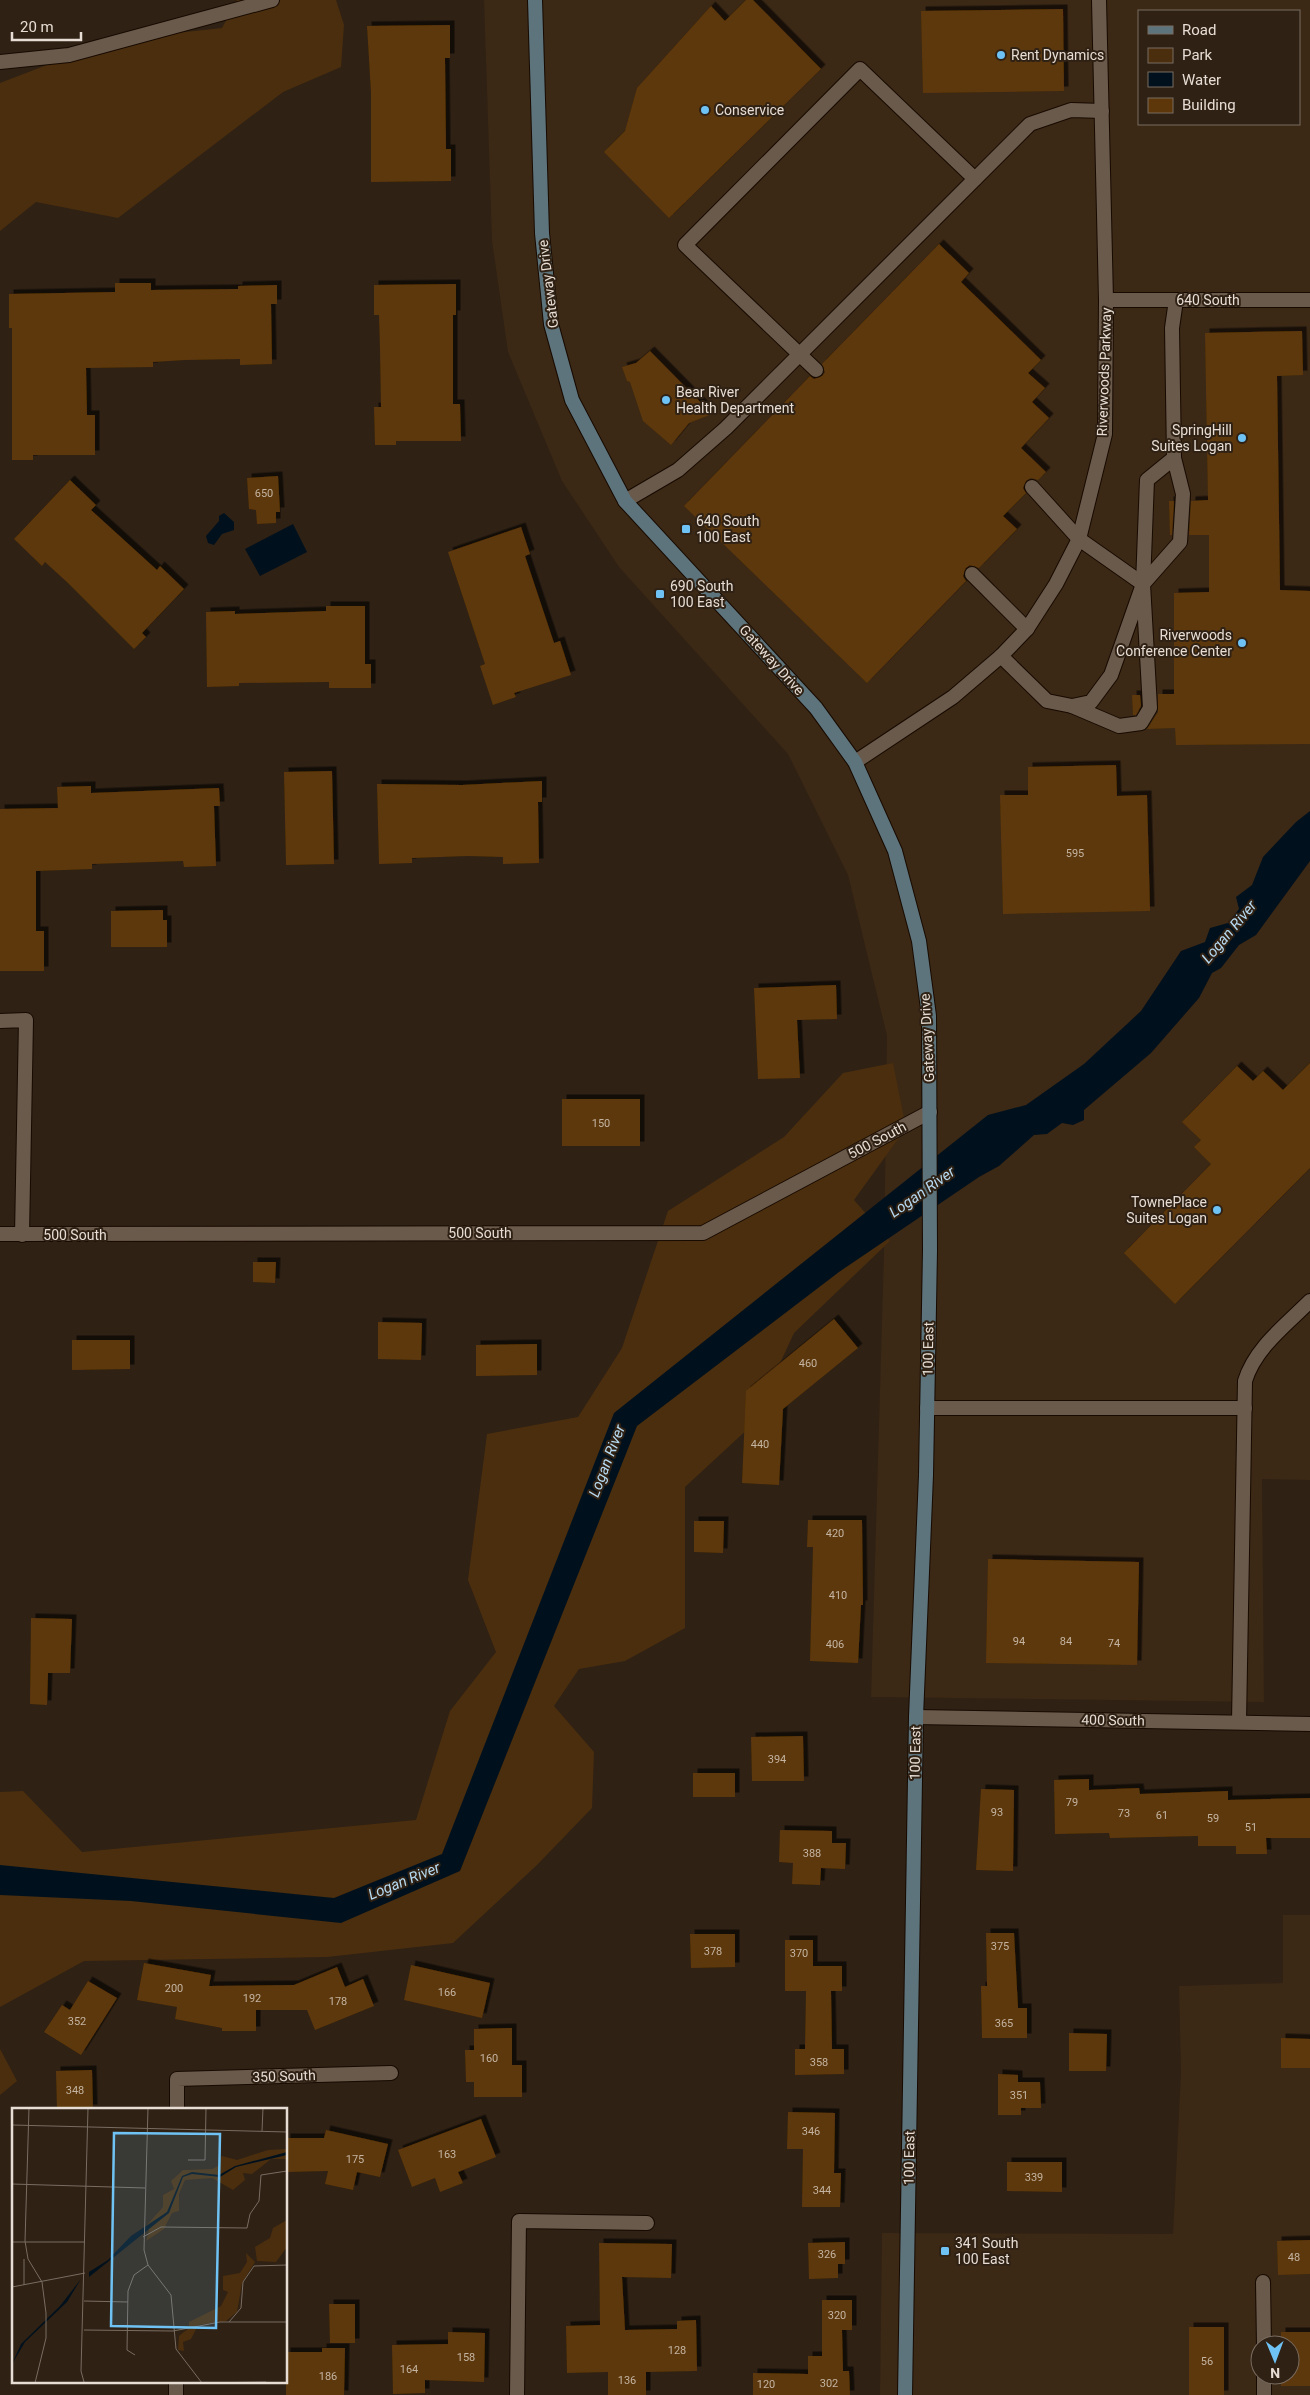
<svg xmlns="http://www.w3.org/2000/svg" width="1310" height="2395" viewBox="0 0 1310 2395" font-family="Roboto,sans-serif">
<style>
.built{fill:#3b2815;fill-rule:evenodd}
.green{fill:#4b2e0e}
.water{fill:#00111d}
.building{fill:#5d3709;filter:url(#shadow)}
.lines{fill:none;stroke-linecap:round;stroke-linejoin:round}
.service-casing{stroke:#170a01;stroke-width:16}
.minor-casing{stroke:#170a01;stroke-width:16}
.secondary-casing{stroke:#170a01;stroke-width:16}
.service{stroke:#6a5a4b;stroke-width:14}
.minor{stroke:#6a5a4b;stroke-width:14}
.secondary{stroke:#5d747c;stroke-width:14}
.poi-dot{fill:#6fc2f4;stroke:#2f2114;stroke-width:2}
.labels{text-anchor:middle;stroke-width:4;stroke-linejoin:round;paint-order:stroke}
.number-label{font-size:11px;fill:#c4b4a1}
.poi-label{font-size:14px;fill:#e7ddd4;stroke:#2f2114;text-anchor:start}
.street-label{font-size:14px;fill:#e7ddd4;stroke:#2f2114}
.water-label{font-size:15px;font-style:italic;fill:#b6daf2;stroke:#2f2114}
.inset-road{fill:none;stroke:#796c61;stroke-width:1}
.view{fill:#6fc2f4;fill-opacity:0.15;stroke:#6fc2f4;stroke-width:2.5}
.inset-edge{fill:none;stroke:#e7ddd4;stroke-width:2.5}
</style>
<defs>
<filter id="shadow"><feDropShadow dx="4.5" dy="-4.5" stdDeviation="0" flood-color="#0009"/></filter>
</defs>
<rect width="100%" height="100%" fill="#2f2114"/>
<g class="built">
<path d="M484,0H1310V1480L1262,1479L1264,1702L871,1697L884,1253L887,1036L848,875L788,754L619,567L562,481L508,352L492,241ZM1139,11H1299V124H1139Z"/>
<path d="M1283,1915H1310V2395H880L882,2233L1173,2234L1181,2072L1179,1986L1283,1983ZM1260,2345H1290V2375H1260Z"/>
</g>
<g class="green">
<path d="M237,0H336L344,25L341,67L283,92L118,218L36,202L0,231V83L112,40L222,28Z"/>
<path d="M893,1063L906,1128L854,1200L890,1241L794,1333L751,1426L685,1487V1628L625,1661L579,1669L554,1706L594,1752L592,1808L537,1865L453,1943L327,1957L84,1961L0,2007V1792L23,1791L82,1852L416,1820L450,1711L496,1652L468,1580L487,1434L578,1417L622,1348L668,1211L784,1137L843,1073Z"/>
<path d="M0,2049L17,2081L0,2095Z"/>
</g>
<g class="water">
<path d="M224,513L234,522V530L222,534L214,545L208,543L206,536L219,521V516Z"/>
<path d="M293,524L307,552L260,576L245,549Z"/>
<path d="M1310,811V861L1256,935L1239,945L1221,968L1212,973L1199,998L1151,1053L1084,1110V1120L1073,1125L1062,1123L1047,1134L1034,1135L999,1166L979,1177L839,1272L637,1426L460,1871L341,1923L131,1901L0,1895V1865L334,1898L442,1854L614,1413L988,1115L1026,1105L1084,1064L1141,1011L1181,951L1205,942L1210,928L1228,923L1239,909L1236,897L1252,885L1263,857L1296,822Z"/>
</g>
<g class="building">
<path d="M746,0H753L821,69L669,218L604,152L625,131L637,88L711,6L725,21Z"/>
<path d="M1063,9L1064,91L923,93L921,11Z"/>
<path d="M450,25V58H445L446,149H451V181L371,182V93L367,26Z"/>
<path d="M939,244L969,273L961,282L1041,360L1028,373L1045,388L1032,402L1049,418L1021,448L1046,472L1038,480L1031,478L1026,481L1023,488L1026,493L1003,516L1017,529L979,568L970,565L966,568L963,576L966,581L867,683L684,506L810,376L814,379L822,376L825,372L822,364Z"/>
<path d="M115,283H151V290L238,289V286L277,285V304H271L272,364L240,365V359L185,360L153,362V367L86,368L87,415H95V455H33V460H12V328H9V294L115,292Z"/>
<path d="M456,284V315H453V404H460L461,441H396V445H375L374,407H381L380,350L379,315H374V285Z"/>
<path d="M1302,331L1303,375L1277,376L1280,590L1310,591V744L1176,745L1175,728L1147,729L1158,712V694H1174V593L1209,592V535H1189L1191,501L1208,500L1205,333Z"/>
<path d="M650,351L712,414L689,423L671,445L643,421L630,382L627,381L622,367L636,363Z"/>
<path d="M278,476L280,512H276V523L257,524L256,510L249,509L247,478Z"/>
<path d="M70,480L96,505L91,510L157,570L160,566L184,589L142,633L146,637L134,649L68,583L45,562L42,566L14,539Z"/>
<path d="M1169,501H1174L1172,535H1170Z"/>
<path d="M521,527L530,554L525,556L554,643L560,641L571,675L514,693L516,697L493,705L480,666L485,664L448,552Z"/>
<path d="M326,606H365V664H371V688H329V682L239,683V686L207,687L206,612L235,611V614L326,611Z"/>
<path d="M1132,695H1140L1141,706L1136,715H1133Z"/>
<path d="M1116,765L1117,796L1147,795L1150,911L1003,914L1000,795H1028V767Z"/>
<path d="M332,771L334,864L286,865L284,772Z"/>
<path d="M542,781V802H538L539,863L503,864V857L468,856L412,858V863L379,864L377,784L462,785Z"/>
<path d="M91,786V793L219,788L220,806H214L216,866L184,867L183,861L92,864V869L36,871V931H44V971H0V809L58,808L57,787Z"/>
<path d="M163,910V920H167V947H111V911Z"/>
<path d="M836,985L837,1019L797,1020L800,1078L758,1079L754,988Z"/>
<path d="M1310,1063V1168L1175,1304L1124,1253L1211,1164L1194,1147L1201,1140L1182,1122L1237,1066L1253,1081L1263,1071L1283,1090Z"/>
<rect x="562" y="1099" width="78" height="47"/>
<path d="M253,1262H276L275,1283L253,1282Z"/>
<path d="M834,1319L858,1348L783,1409L779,1485L742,1483L746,1391Z"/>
<path d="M378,1322L422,1323L421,1360L378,1359Z"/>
<path d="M72,1340H130V1369L72,1370Z"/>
<path d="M537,1344V1375L476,1376V1345Z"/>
<path d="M808,1520H862L863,1605H861L858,1663L810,1661L813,1547H807Z"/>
<path d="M694,1521H724L723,1553L694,1552Z"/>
<path d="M988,1559L1139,1562L1137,1665L986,1663Z"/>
<path d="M31,1618L72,1619L70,1673H48L47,1705L30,1704Z"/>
<path d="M803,1736L804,1781H752L751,1737Z"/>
<rect x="693" y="1773" width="42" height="24"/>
<path d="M1089,1779V1790L1139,1788L1140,1794L1228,1791V1800L1310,1798V1838H1266L1267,1854H1236V1846H1198V1836L1110,1838L1109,1833L1055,1834L1054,1780Z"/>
<path d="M981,1789L1014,1790L1013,1871L976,1870Z"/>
<path d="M780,1830L832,1831V1843H846L845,1869L821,1868L820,1885L792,1884L793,1863L779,1862Z"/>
<path d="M986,1933H1014L1018,2008H1027V2038H982L981,1986H987Z"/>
<path d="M690,1934H735V1967L691,1968Z"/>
<path d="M785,1940H813V1966H842V1991H831L832,2049H844V2074L795,2075V2049H805L806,1991H785Z"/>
<path d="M144,1963L211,1975L209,1986L294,1985L337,1967L345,1987L363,1979L374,2006L315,2030L307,2010H256V2031H222V2028L175,2019L177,2007L137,2000Z"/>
<path d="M411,1965L490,1983L482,2018L404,2000Z"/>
<path d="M88,1981L117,1998L81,2055L44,2032L62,2005L70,2010Z"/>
<path d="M512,2028V2065H522V2097H474V2082H466L465,2050H474V2029Z"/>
<path d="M1069,2033L1107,2034L1106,2071H1069Z"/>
<path d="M1281,2038L1310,2039V2068H1281Z"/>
<path d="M92,2070L93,2109H57L56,2071Z"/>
<path d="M998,2074L1018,2075V2082H1040L1041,2108H1021V2115H998Z"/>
<path d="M788,2112L835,2113L834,2173H841L840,2207H802L803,2149H787Z"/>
<path d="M481,2119L496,2157L458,2172L463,2183L440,2192L435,2178L412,2187L398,2150Z"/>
<path d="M326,2130L388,2144L380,2177L357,2172L353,2190L325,2184L328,2171L286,2172V2138H324Z"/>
<path d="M1007,2162H1062V2192L1007,2191Z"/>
<path d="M1310,2240V2274L1278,2275L1277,2241Z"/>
<path d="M845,2242V2264H838V2278L809,2279L808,2243Z"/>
<path d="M599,2243L672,2244L671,2278L622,2277L625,2330L677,2329V2321L696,2320L697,2371L646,2372V2395H608V2372L567,2373L566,2326L600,2325Z"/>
<path d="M822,2300H852V2330H842L843,2371H849L850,2395H753V2373L808,2374V2356H822Z"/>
<path d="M329,2304H355V2343H330Z"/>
<rect x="1189" y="2327" width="35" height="68"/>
<path d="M448,2332L485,2333L484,2382L425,2380V2393L393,2394L392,2345L448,2344Z"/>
<path d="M1281,2332H1310V2386H1281V2375H1290V2345H1281Z"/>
<path d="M322,2348H345L344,2395H286V2352H322Z"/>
</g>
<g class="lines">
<g class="service-casing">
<g id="service">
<path d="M816,370L685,245L860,69L975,179"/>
<path d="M1032,487L1079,539L1143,584"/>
<path d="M625,501L678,470L726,428L1030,124L1071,110L1102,111"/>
<path d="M972,574L1027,629"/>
<path d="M1001,656L1047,701L1072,706L1091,702L1111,675L1143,584L1147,480L1174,458L1172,328L1176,300"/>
<path d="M1072,706L1119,726L1141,723L1150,708L1143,584L1180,542L1183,494L1174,458"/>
<path d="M0,1021L26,1020L22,1235"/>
<path d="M927,1408H1245"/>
<path d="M1239,1722L1245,1381C1255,1348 1286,1325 1310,1301"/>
<path d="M1263,2282L1264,2345"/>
<path d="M1264,2375V2395"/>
<path d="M517,2395L519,2221L647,2223"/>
</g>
</g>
<g class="minor-casing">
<g id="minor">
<path d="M0,62L69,55L272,0"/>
<path d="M1106,300H1310"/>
<path d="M855,762L953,697L1001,656L1027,629L1056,584L1079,539L1105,434L1106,300L1099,0"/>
<path d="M0,1234L703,1233L930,1112"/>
<path d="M916,1717L1310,1724"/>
<path d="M177,2109V2079L391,2073"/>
<path d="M176,2395V2381"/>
</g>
</g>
<g class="secondary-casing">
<path id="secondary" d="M535,0L542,233L551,324L572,400L625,501L816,708L855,762L895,851L919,941L929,1016L930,1250L926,1475L916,1717L905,2395"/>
</g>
<use href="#service" class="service"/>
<use href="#minor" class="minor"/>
<use href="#secondary" class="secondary"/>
</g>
<g class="poi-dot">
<circle cx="1001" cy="55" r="5"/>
<circle cx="705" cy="110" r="5"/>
<circle cx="666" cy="400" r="5"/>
<circle cx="1242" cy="438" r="5"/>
<rect x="681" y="524" width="10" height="10" rx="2.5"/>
<rect x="655" y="589" width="10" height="10" rx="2.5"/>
<circle cx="1242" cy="643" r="5"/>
<circle cx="1217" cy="1210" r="5"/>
<rect x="940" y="2246" width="10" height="10" rx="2.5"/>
</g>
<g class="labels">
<g class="number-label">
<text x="264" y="497">650</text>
<text x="1075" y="857">595</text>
<text x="601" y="1127">150</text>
<text x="808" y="1367">460</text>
<text x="760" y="1448">440</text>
<text x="835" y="1537">420</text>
<text x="838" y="1599">410</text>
<text x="1019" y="1645">94</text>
<text x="1066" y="1645">84</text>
<text x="1114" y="1647">74</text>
<text x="835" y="1648">406</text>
<text x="777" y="1763">394</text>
<text x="1072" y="1806">79</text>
<text x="997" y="1816">93</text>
<text x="1124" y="1817">73</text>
<text x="1162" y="1819">61</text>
<text x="1213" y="1822">59</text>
<text x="1251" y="1831">51</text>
<text x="812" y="1857">388</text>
<text x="1000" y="1950">375</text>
<text x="713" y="1955">378</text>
<text x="799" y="1957">370</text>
<text x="174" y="1992">200</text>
<text x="447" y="1996">166</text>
<text x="252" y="2002">192</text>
<text x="338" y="2005">178</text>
<text x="77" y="2025">352</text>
<text x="1004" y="2027">365</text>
<text x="489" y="2062">160</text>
<text x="819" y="2066">358</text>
<text x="75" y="2094">348</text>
<text x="1019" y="2099">351</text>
<text x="811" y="2135">346</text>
<text x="447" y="2158">163</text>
<text x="355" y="2163">175</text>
<text x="1034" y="2181">339</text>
<text x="822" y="2194">344</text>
<text x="827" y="2258">326</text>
<text x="1294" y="2261">48</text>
<text x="837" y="2319">320</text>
<text x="677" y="2354">128</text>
<text x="466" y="2361">158</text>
<text x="1207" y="2365">56</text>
<text x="409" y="2373">164</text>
<text x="328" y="2380">186</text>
<text x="627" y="2384">136</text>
<text x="829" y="2387">302</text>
<text x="766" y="2388">120</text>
</g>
<g class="poi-label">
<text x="1011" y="60">Rent Dynamics</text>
<text x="715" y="115">Conservice</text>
<text x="676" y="397">Bear River<tspan x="676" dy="16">Health Department</tspan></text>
<text x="1232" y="435" text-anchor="end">SpringHill<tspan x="1232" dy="16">Suites Logan</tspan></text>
<text x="696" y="526">640 South<tspan x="696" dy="16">100 East</tspan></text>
<text x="670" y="591">690 South<tspan x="670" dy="16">100 East</tspan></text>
<text x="1232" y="640" text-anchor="end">Riverwoods<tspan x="1232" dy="16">Conference Center</tspan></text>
<text x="1207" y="1207" text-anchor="end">TownePlace<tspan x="1207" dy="16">Suites Logan</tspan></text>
<text x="955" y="2248">341 South<tspan x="955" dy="16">100 East</tspan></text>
</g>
<g class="street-label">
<text transform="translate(548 284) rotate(-97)" y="5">Gateway Drive</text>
<text x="1208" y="305">640 South</text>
<text transform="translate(1104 372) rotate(-88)" y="5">Riverwoods Parkway</text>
<text transform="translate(772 660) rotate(48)" y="5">Gateway Drive</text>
<text transform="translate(927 1038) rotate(-93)" y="5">Gateway Drive</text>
<text transform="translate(877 1140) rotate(-28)" y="5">500 South</text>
<text x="480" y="1238">500 South</text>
<text x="75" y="1240">500 South</text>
<text transform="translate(928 1349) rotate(-89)" y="5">100 East</text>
<text transform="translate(1113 1720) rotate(1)" y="5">400 South</text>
<text transform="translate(915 1753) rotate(-89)" y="5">100 East</text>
<text transform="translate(284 2076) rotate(-2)" y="5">350 South</text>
<text transform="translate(909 2158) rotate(-89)" y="5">100 East</text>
</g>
<g class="water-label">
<text transform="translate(1229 932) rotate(-50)" y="5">Logan River</text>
<text transform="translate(922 1192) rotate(-35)" y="5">Logan River</text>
<text transform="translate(607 1461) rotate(-69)" y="5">Logan River</text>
<text transform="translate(404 1881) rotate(-22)" y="5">Logan River</text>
</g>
</g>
<g transform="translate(12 2108)">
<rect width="275" height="275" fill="#2f2114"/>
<path d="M275,41V51H259L240,66L231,65L233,72L221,82L200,70L173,72L167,86V103L160,105L152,121L134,133L137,122L134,118L151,99V87L162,81L159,73L171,62L200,61L208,57L206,52L210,48L225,52L256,42ZM275,112V139L264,154L245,153L243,139L258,130L261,120ZM234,145L243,154L230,175L225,204L214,213L186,217L179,231L171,234L172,243L166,242L167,228L177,220V214L209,198L216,184L211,182V168L228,165L235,154Z" fill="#4b2e0e"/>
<path d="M275,44V47L224,59L208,69L180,66L171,69L157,105L77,169V164L96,152L119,128L155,104L170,68L180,64L207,67L223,58ZM69,171L55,194L13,234L0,256L9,236L48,198Z" fill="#00111d"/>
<path class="inset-road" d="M17,0L13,133L16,151L30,174L34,205V230L23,275M136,0L132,142L136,157L159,187L164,241L190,275M0,17L275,24M250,23L251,0M176,52H193L194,0M0,76L133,80M131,129L149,119L235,120L238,106L247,93L249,67L275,63M0,134H73M12,151V177M0,179L73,165M72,193L116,194M217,214L229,200L231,174L242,158L275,157M72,222L161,223L208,214H275M123,247L115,242L116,183L122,167L136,157M72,274L69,263L76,0M190,275L254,274"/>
<path class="view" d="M102,25L208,26L204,220L99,218Z"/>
<rect width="275" height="275" class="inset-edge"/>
</g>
<rect x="1138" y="10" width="162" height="115" fill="#2f2114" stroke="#796c61"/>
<rect x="1148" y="26" width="25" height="8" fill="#5d747c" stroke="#796c61"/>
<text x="1182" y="35" font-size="15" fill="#e7ddd4">Road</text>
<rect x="1148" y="48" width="25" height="15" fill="#4b2e0e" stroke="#796c61"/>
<text x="1182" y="60" font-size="15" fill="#e7ddd4">Park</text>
<rect x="1148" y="72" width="25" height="15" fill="#00111d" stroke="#796c61"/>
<text x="1182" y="85" font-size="15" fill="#e7ddd4">Water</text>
<rect x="1148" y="98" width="25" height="15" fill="#5d3709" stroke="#796c61"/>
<text x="1182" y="110" font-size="15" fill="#e7ddd4">Building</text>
<g transform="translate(1275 2360) rotate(179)"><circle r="24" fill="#2f2114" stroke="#796c61"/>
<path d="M0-4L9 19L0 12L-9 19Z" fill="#6fc2f4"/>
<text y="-8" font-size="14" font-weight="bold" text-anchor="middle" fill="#e7ddd4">N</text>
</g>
<path d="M12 32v8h69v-8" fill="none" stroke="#e7ddd4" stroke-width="2.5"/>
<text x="20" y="32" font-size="15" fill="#e7ddd4" stroke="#2f2114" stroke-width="4" paint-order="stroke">20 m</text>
</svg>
